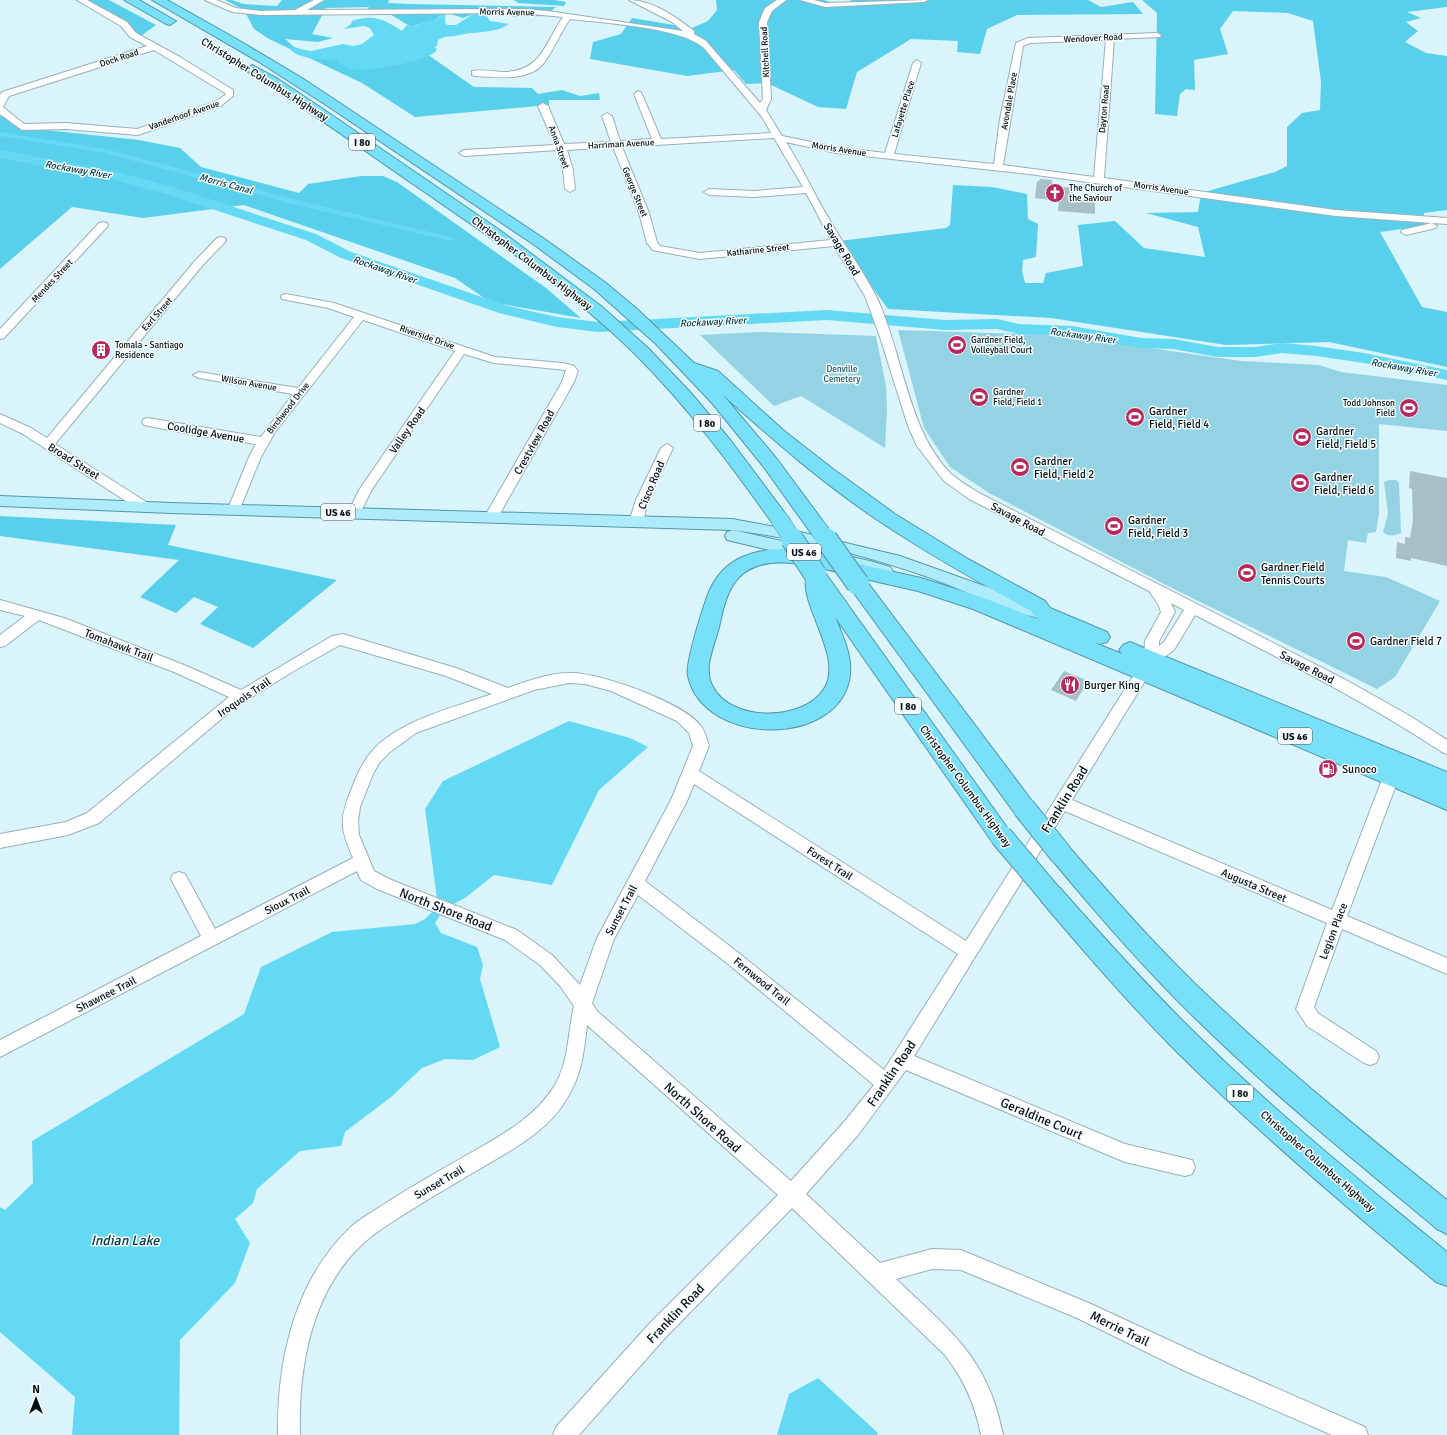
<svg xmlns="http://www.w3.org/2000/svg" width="1447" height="1435" viewBox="0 0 1447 1435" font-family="Signika,sans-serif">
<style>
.green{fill:#93d3e4}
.forest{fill:#59d0eb}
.water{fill:#64d9f4}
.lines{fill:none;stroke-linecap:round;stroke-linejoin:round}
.canal{fill:#64d9f4;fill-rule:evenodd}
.river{fill:#64d9f4;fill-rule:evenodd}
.building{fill:#a7c0c7}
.minor-casing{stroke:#97b0b7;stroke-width:2}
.major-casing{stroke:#5197a8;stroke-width:2}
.highway-casing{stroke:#5197a8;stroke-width:2}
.minor{fill:#fff;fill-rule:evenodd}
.major{fill:#afecfb;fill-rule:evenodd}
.highway{fill:#79e0f9;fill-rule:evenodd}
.highway-bridge-far1-casing{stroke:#5197a8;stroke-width:18;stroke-linecap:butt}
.highway-bridge-casing{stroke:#5197a8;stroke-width:24;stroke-linecap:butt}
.highway-bridge-far1{stroke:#79e0f9;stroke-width:17}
.highway-bridge{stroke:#79e0f9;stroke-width:22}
.labels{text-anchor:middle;stroke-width:3;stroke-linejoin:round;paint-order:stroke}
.far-street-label{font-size:9px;fill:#060f11;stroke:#f7fdfe}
.far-poi-label{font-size:9px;fill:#060f11;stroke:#f7fdfe;text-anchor:start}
.far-park-label{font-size:9px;fill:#245662;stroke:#f7fdfe}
.shield{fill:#f7fdfe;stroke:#4e5658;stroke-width:1}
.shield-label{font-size:10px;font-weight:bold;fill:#060f11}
.far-water-label{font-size:10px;font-style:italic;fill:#023b46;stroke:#f7fdfe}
.street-label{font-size:11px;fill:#060f11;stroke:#f7fdfe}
.poi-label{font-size:11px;fill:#060f11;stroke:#f7fdfe;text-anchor:start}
.near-street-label{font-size:13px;fill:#060f11;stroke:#f7fdfe}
.near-water-label{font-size:14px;font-style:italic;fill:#023b46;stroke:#f7fdfe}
</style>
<rect width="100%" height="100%" fill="#d9f4fb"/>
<g class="green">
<path d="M898,330L1059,335L1241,361L1319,365L1341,372L1447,385V431L1379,424V513L1376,532L1368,533L1366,543L1348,540L1344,571L1386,577L1440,601L1395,677L1377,689L1170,587L989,493L950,467L924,428Z"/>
<path d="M759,332L876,336L886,386L887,409L885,448L801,396L774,406L700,335Z"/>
<path d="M1389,480H1396L1399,483L1401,533C1395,536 1388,537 1383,532L1388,514L1384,482Z"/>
</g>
<g class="forest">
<path d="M75,0H109L156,25L138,38L124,26Z"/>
<path d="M225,0H232L243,4L277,6L282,0H389L388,3L408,4L556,7L545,16L513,17L500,11L473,14L463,18L445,12L440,13L439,17L436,19L411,27L385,11L367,10L369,7L326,8L312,34L333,38L318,42L285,39L294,47L313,53L424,52L474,87L532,88L538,94L562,90L580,96L599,93L600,100H549V105L415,117L362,83L269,39L254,29L244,10Z"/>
<path d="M514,0H554L566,2L564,6L518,3Z"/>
<path d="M716,0H824L839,5L852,0H1088L1101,7L1133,2L1143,14L1017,15L987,29L980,54L957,52L958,41L911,39L857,72L846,109L818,107L767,83L746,84L734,70L687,76L590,59L593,42L621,34L632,18L692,28L708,21L717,10Z"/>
<path d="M1142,0H1447V7L1407,12L1421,18L1406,22L1418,31L1405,42L1426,53L1447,56V210L1424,213V226L1380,232L1422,307L1447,312V367L1329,342L1226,345L1051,318L888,309L839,241L946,228L950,225L953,185L992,187L1027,194L1028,219L1038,224L1036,257L1023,260L1022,271L1025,283H1043L1046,273L1083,266L1078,225L1115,221L1144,248L1205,257L1198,227L1146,213L1198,212L1201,193L1275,172L1287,166V127L1302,113L1320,110L1321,82L1313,21L1288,13L1233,11L1220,29L1228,54L1194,60L1195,90L1186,89L1180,94L1177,116L1155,114L1157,13Z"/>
<path d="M0,116L27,128L139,140L180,148L201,167L299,193L308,184L361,176H383L397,182L546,288L581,318L490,302L455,278L244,205L143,218L72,207L0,269Z"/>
<path d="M0,516L176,525L168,545L337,580L253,648L200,624L218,607L194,597L176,613L140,597L179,560L0,536Z"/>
</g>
<g class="water">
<path d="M445,12V22L447,25H456L473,14L484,12L490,21L509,24C494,34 476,31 460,35C452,37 445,35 438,40L437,46L434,47L437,49C433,61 367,72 353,69C348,68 343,65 339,64L337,60C321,58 299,61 288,47L311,51L343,44L353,46L362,44L374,35L370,28L364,26L344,29L351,24L352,21C373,14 384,19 402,31L407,25L411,27L419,25L420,23L439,18L440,13Z"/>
<path d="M569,721L630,738L648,747L599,790L552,885L494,875L465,898L444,909L435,923L441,933L477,947L483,965L480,979L500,1047L473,1060L445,1059L422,1068L391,1097L345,1132L341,1146L300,1151L257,1189L253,1203L235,1219L250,1243L235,1283L180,1340L179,1435H72L75,1397L0,1332V1207L5,1210L33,1183L32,1141L244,1014L261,967L332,932L415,924L425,919L438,906L425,809L443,781Z"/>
<path d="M818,1378L878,1433L877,1435H777L789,1394Z"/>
</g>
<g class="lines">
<path class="canal" d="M0,132L106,149L297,200L451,237L455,239L451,241L292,204L105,153L0,136Z"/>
<path class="river" d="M0,150L113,171L176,188L316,234L351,252L508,306L557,317L598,322L827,310L945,320L997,319L1019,324L1072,326L1141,338L1173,339L1218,347H1255L1282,343L1316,346L1364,353L1447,370V380L1364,363L1316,356L1282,353L1255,357H1218L1173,349L1141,348L1072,336L1019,334L997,329L945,330L827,320L598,332L557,327L499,313L341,258L306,240L166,194L111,179L0,158Z"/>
</g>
<g class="building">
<path d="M1040,179L1052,180V183L1060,184V187L1074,188L1073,200L1095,202V214L1058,211L1059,201L1035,198L1037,181H1039Z"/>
<path d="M1410,471L1447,478V566L1411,558V561L1396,558L1397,542L1405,544V537L1410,538L1413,520L1412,489L1409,488Z"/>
<path d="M1064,671L1086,680L1085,682L1087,683L1076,701L1051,690Z"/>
</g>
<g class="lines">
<g class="minor-casing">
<g id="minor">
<path d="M77,0H87L127,22L136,33L180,57L233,90V96L221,106L138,135L66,129L22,130L0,114V95L2,92L147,46L130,37L121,26ZM154,50L225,93V95L215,102L137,129L66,123L24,124L3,107L9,96Z"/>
<path d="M205,0H216L236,8L261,11L295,10L314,0H324L307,10L522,9L548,11L683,31L672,22L629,0C652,0 676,17 694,31V34L706,41L760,103L763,99L759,22L765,8L777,0H786L772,11L767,22L771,99L766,110L782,136L836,147L885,153L913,63L917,60L921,63L894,154L994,164L1000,119L1016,43L1028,38L1157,33L1161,35L1160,37L1114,39L1104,178L1336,210L1447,218V224L1432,223L1437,226L1436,228L1406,235L1401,232L1402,230L1432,223L1336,216L1029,174L836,153L786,142C802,167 814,194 829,219C844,245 862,269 876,296C903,352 907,430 951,474C959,481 970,487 979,493L1344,679L1410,716L1447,740V754L1442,752C1363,700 1279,658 1195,615L1174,650L1156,663L1072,800L1332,910L1383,777L1385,773L1391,771L1397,773L1399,777L1347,916L1447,958V974L1342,929L1314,1007L1319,1014L1376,1051L1379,1057L1376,1063L1370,1065L1364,1063L1307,1026L1296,1009L1327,923L1065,811L914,1056L1125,1144L1192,1160L1195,1167L1192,1174L1185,1176L1125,1162L906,1070L858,1135L806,1194L880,1263L932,1249L961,1250L1091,1304L1201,1355L1365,1427L1368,1435H1332L1185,1371L1077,1318L961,1270L932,1269L896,1279C950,1331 988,1357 1003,1435H981C975,1404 964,1379 944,1354L792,1208L665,1338L579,1435H553L556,1427L650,1323L778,1195L587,1025C584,1050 582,1073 569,1095C549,1132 511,1150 476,1171C444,1190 411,1209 380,1230C314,1276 298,1360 300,1435H278C277,1359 295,1278 353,1225C363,1217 375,1210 386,1203C412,1186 439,1171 467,1155C500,1136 535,1118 555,1085C569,1061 568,1031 574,1006L560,986L540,965L505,940L377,889L361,880L357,871L0,1057V1040L201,936L171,879L173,874L179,872L185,874L215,929L353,858C340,828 339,819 352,788C356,777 361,766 368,756C394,721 453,708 492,694L446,676L340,645L292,672L233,709L99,823L68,835L0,848V834L66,822L87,813L229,697L174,672L39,620L5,646L0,647V635L25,616L0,610V600L64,618L184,665L241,690L332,636L343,634L456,668L508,688C527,681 549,673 570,673C599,672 684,703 701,726C705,731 707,740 709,746L699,771L966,941L1144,659L1145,641L1161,612L1158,604L1149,591L969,499L944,481L917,446L908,426L880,337L865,296L834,246L700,259L657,251L653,250L647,243L639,213L613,147L567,150L573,170L575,189L570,192L565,189L563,170L557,150L464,156L459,153L464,150L555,145L538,106L543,103L548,106L564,144L611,142L602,116L607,113L612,116L620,141L652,139L634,94L638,91L641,92L661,139L771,133L762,117L704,48C681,27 603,23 570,19C560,33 554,50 543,64C528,82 495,77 475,76L472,75V71C482,69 495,72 506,72C542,70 545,43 563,17L522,13L261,15L232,12ZM1106,40L1094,177L1003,165L1023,46L1030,43ZM774,138L803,187L754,191L709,189L704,192L709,195L754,197L806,193L831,240L700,253L660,246L657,242L649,213L622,147ZM1171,603L1184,610L1164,642L1159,646V641L1175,612ZM569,683L585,684L611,691L677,721L689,733L693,746L671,800L597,938L580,985L552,955L517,930L389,879L374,871L359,835L358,821L360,807L373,774L379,763L390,752L416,733L534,690ZM694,784L958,954L884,1070L740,954L645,881L687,801ZM638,895L728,964L874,1085L844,1122L791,1181L597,1011L592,1003L614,939Z"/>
<path d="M800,0H814L825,3L928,0L924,2L825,7Z"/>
<path d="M103,222L107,223L108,225L107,227L4,338L0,339V329L99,223Z"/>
<path d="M221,237L225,238L226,240L225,242L202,266L55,444L151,505L152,508L151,511H141L23,434L0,423V414L31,428L47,438L194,262L217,238Z"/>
<path d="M286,294L334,303L495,357L563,363L574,366L578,371L574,382L497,519H487L485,516L562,382L566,370L494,363L464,354L371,491L359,516H349L348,513L359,490L455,351L363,320L275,432L261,457L239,511L238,514H228L227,511L249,457L256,444L200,436L144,425L142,422L144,419L148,418L261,437L293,394L199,378L193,375L199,372L298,388L354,317L328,308L282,299L281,297L282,295Z"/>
<path d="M667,444L673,448L648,500L643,522L641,525H631L629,522L636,500L661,448Z"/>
</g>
</g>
<g class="major-casing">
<g id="major">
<path d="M0,496L171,503L732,519L792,530L900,556L1049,609L1052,613L1049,617L1043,619L1031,616C995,606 961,589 925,576C864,555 796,538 732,530L171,513L0,506Z"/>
<path d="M733,530L870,561L890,567L893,571L890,575L884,577L727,540L725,536L727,532Z"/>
</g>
</g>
<g class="highway-casing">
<g id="highway">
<path d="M124,0H139L176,21L170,25L166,24Z"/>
<path d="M152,0H167L233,37L302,78L543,238L606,283L637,309L694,363L718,371L783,430L833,469L895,514L968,559L1045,601L1050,608L1107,632L1110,637L1107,642L1100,644L1095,643L1122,654L1119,650L1123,645L1130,642L1137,645L1447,772V810L973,609L918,591L865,579L1032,801L1036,808L1032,815L1024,817L1016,815L851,589L848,584L851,579L857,577C821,569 758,545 733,585C724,599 722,616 718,631C713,649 703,669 713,687C731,722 803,722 824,689C846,655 792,598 809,570L816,568L823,570L1013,836L1009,843L1001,846L993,843L835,617C843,636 852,655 850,675C842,747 704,748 688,676C685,664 702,611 707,597C721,558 753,548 792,549L921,578L987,599L1040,620L1036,618L1031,611C980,583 930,555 882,523C825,485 773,440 723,395L776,458L828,528L825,533L818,534L811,533L763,466L712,403L656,344L594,289L533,244L326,105L259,62Z"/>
<path d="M252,65L278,79L320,107L501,231L601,306L648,348L691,393L731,441L787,516L790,520L787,524L780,526L773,524C731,465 688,407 636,355C569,289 490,237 413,184C358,146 304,107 248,72L246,69Z"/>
<path d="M1061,844L1069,847C1115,900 1161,952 1212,1000C1287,1071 1367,1136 1447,1200V1234L1437,1229C1354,1160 1270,1092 1193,1016C1143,967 1097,914 1053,861L1049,854L1053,847Z"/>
<path d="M1051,885L1060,888C1104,938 1148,987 1196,1034C1275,1112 1361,1182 1447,1252V1286L1436,1282C1348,1208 1260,1134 1178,1053C1130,1005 1086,954 1042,902L1039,895L1042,888Z"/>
</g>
</g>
<use href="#minor" class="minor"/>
<use href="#major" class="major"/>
<use href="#highway" class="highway"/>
<g class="highway-bridge-far1-casing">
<g id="highway-bridge-far1">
<path d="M780,520L793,540"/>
<path d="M818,528L826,540"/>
</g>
</g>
<g class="highway-bridge-casing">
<g id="highway-bridge">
<path d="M792,539L815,574"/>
<path d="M826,539L858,584"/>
<path d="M1024,808L1061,854"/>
<path d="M1001,836L1051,895"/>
</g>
</g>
<use href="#highway-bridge-far1" class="highway-bridge-far1"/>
<use href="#highway-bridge" class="highway-bridge"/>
</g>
<defs>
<g id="church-disc" transform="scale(1)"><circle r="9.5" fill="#b7295a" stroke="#f7fdfe"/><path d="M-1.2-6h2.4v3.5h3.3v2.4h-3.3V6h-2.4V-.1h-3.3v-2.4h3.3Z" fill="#fff"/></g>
<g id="stadium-disc" transform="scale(1)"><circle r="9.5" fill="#b7295a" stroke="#f7fdfe"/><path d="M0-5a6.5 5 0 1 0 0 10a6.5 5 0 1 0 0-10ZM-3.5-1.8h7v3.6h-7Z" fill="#fff"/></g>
<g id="building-disc" transform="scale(1)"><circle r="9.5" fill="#b7295a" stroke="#f7fdfe"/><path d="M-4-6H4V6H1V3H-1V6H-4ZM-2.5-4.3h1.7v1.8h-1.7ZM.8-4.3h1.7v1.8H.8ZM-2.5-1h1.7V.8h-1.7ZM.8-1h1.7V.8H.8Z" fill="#fff"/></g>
<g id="restaurant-disc" transform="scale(1)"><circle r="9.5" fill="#b7295a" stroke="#f7fdfe"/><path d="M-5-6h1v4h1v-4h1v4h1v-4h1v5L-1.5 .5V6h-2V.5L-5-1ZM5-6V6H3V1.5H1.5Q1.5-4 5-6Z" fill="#fff"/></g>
<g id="fuel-disc" transform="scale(1)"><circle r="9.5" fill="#b7295a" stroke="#f7fdfe"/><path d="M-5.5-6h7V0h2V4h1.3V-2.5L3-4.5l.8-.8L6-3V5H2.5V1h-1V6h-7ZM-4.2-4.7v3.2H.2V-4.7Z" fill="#fff"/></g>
</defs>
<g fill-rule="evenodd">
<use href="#church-disc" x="1055" y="193"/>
<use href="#stadium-disc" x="957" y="345"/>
<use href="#building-disc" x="101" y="350"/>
<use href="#stadium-disc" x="979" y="397"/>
<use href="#stadium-disc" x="1409" y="408"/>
<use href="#stadium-disc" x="1135" y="417"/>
<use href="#stadium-disc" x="1302" y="437"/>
<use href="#stadium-disc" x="1020" y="467"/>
<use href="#stadium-disc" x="1300" y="483"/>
<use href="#stadium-disc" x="1114" y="526"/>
<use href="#stadium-disc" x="1247" y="573"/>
<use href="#stadium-disc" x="1356" y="641"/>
<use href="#restaurant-disc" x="1070" y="685"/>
<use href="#fuel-disc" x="1328" y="769"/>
</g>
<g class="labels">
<g class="far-street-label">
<text transform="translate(507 12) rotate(1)" y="3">Morris Avenue</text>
<text transform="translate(1093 38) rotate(-3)" y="3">Wendover Road</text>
<text transform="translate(765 52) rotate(-93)" y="3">Kitchell Road</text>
<text transform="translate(119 58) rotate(-18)" y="3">Dock Road</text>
<text transform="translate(1009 101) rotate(-80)" y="3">Avondale Place</text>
<text transform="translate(903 109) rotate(-73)" y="3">Lafayette Place</text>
<text transform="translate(1104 109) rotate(-85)" y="3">Dayton Road</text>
<text transform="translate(184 115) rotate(-19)" y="3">Vanderhoof Avenue</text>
<text transform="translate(621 144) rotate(-3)" y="3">Harriman Avenue</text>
<text transform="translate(559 147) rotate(70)" y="3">Anna Street</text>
<text transform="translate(839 149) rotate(9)" y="3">Morris Avenue</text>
<text transform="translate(1161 188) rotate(8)" y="3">Morris Avenue</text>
<text transform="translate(635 192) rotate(68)" y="3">George Street</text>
<text transform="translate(758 250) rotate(-6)" y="3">Katharine Street</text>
<text transform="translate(52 281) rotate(-47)" y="3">Mendes Street</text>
<text transform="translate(157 314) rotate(-49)" y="3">Earl Street</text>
<text transform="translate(427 337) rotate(19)" y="3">Riverside Drive</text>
<text transform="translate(249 383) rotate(10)" y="3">Wilson Avenue</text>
<text transform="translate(288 408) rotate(-52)" y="3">Birchwood Drive</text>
</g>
<g class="far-poi-label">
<text x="1069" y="191">The Church of<tspan x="1069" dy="10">the Saviour</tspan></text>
<text x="971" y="343">Gardner Field,<tspan x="971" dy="10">Volleyball Court</tspan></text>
<text x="115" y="348">Tomala - Santiago<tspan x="115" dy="10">Residence</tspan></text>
<text x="993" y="395">Gardner<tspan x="993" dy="10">Field, Field 1</tspan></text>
<text x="1395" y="406" text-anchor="end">Todd Johnson<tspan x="1395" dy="10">Field</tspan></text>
</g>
<g class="far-park-label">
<text x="842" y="372">Denville<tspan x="842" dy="10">Cemetery</tspan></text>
</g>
<g class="shield">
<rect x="349" y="134" width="26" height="16" rx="3"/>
<rect x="694" y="415" width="26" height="16" rx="3"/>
<rect x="321" y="504" width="34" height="16" rx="3"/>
<rect x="787" y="544" width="34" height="16" rx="3"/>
<rect x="895" y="698" width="26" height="16" rx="3"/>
<rect x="1278" y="728" width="34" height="16" rx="3"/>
<rect x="1227" y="1085" width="26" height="16" rx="3"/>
</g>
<g class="shield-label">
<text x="362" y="146">I 80</text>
<text x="707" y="427">I 80</text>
<text x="338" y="516">US 46</text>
<text x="804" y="556">US 46</text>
<text x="908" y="710">I 80</text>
<text x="1295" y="740">US 46</text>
<text x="1240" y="1097">I 80</text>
</g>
<g class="far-water-label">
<text transform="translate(78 169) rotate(10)" y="4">Rockaway River</text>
<text transform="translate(226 183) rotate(15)" y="4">Morris Canal</text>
<text transform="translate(385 269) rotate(19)" y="4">Rockaway River</text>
<text transform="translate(713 321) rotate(-3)" y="4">Rockaway River</text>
<text transform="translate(1083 335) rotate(8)" y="4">Rockaway River</text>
<text transform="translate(1404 367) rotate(10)" y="4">Rockaway River</text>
</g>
<g class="street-label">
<text transform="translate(265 79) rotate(32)" y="4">Christopher Columbus Highway</text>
<text transform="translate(842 249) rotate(59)" y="4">Savage Road</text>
<text transform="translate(532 263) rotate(37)" y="4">Christopher Columbus Highway</text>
<text transform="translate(407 430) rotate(-55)" y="4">Valley Road</text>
<text transform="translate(206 432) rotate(10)" y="4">Coolidge Avenue</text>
<text transform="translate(534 442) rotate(-61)" y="4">Crestview Road</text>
<text transform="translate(74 461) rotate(32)" y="4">Broad Street</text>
<text transform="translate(651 485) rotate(-67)" y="4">Cisco Road</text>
<text transform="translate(1018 519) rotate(28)" y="4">Savage Road</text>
<text transform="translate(119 645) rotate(21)" y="4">Tomahawk Trail</text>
<text transform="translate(1307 667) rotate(27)" y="4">Savage Road</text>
<text transform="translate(244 697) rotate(-34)" y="4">Iroquois Trail</text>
<text transform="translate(966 786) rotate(54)" y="4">Christopher Columbus Highway</text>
<text transform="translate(830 863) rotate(33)" y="4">Forest Trail</text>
<text transform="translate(1254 885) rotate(23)" y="4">Augusta Street</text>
<text transform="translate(287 900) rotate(-27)" y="4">Sioux Trail</text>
<text transform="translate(621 910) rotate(-62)" y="4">Sunset Trail</text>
<text transform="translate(1333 931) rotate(-69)" y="4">Legion Place</text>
<text transform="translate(762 981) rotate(39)" y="4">Fernwood Trail</text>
<text transform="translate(106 994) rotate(-27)" y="4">Shawnee Trail</text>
<text transform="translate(1318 1161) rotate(41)" y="4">Christopher Columbus Highway</text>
<text transform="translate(439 1182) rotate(-30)" y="4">Sunset Trail</text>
</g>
<g class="poi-label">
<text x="1149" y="415">Gardner<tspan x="1149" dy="13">Field, Field 4</tspan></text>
<text x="1316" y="435">Gardner<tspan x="1316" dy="13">Field, Field 5</tspan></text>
<text x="1034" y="465">Gardner<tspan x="1034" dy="13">Field, Field 2</tspan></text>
<text x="1314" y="481">Gardner<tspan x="1314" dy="13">Field, Field 6</tspan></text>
<text x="1128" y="524">Gardner<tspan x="1128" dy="13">Field, Field 3</tspan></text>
<text x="1261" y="571">Gardner Field<tspan x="1261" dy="13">Tennis Courts</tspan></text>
<text x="1370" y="645">Gardner Field 7</text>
<text x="1084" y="689">Burger King</text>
<text x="1342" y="773">Sunoco</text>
</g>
<g class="near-street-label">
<text transform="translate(1064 799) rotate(-58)" y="5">Franklin Road</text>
<text transform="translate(446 909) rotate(21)" y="5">North Shore Road</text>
<text transform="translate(891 1073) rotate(-56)" y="5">Franklin Road</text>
<text transform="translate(703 1117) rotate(42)" y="5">North Shore Road</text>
<text transform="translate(1042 1118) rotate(23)" y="5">Geraldine Court</text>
<text transform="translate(675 1313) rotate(-46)" y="5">Franklin Road</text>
<text transform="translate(1120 1328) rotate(26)" y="5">Merrie Trail</text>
</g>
<g class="near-water-label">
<text x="125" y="1245">Indian Lake</text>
</g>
</g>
<g transform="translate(36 1399)" stroke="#f7fdfe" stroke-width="3" paint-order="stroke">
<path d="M0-3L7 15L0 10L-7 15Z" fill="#060f11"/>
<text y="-6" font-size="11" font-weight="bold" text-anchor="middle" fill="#060f11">N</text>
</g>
</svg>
